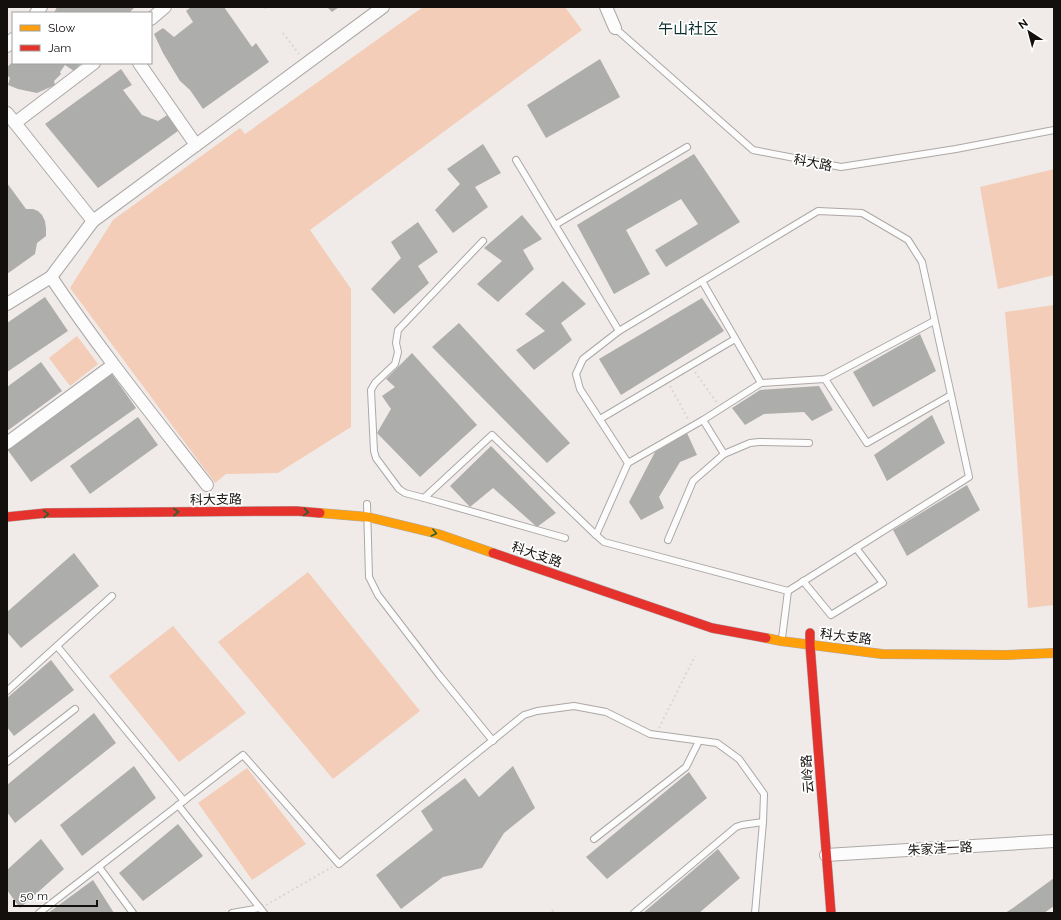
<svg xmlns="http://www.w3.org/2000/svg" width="1061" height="920" viewBox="0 0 1061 920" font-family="Raleway,'Noto Sans SC',sans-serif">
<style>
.green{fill:#f3cdb8}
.building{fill:#adadac}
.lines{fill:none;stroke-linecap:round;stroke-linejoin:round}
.lane-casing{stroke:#aca8a6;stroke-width:8}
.street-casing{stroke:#aca8a6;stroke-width:14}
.slow-casing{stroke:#aca8a6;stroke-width:10}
.jam-casing{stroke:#aca8a6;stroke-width:10}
.path{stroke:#d8d7d5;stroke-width:2;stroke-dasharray:2 3;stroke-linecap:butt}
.lane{stroke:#fdfcfc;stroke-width:6}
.street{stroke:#fdfcfc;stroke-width:12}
.slow{stroke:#ff9f0a;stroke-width:9}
.jam{stroke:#e5322d;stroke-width:9}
.oneway{stroke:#216231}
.labels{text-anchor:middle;stroke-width:3.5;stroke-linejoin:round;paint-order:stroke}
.street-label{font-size:13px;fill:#120f0d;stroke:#fff}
.quarter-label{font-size:15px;fill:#0c302f;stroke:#fff}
</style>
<rect width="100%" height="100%" fill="#f0ebe8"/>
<g class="green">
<path d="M423,7H565L582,30L310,230L351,289V427L278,473L226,474L215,483L70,288L113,220L240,128L245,134Z"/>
<path d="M1054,169V275L998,289L980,187Z"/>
<path d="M1054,305V605L1028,608L1012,392L1005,312Z"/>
<path d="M77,336L98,364L70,386L49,358Z"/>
<path d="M308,572L420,711L333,779L218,642Z"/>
<path d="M173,626L246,713L179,762L109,676Z"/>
<path d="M247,768L306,844L252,880L198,803Z"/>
</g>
<g class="building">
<path d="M57,7H135L129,13H54Z"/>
<path d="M191,7H224L252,47L256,43L269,62L203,109L190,90L180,81L163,53L154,34L163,28L174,37L193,22L186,11Z"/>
<path d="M327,7H339L332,12Z"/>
<path d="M600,59L620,97L546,138L527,105Z"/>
<path d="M13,62V63H81L74,71L65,65L60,72L61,74L54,81L55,85L37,93L18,89L8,85L10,78L7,75V67Z"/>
<path d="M121,69L132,85L123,90L142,115L158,121L169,114L178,131L98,188L45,124Z"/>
<path d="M483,144L501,173L475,187L488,207L453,233L435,210L460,184L447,169Z"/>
<path d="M694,154L740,222L666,267L655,250L698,224L681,199L626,230L650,274L614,294L577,225Z"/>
<path d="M7,183L26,209H33L38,211L42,215L45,221L46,229V236L37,243L35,254L7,274Z"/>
<path d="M522,215L542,239L523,250L534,269L498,302L477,284L502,261L484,248Z"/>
<path d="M418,222L438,252L418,266L429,283L394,314L371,289L401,258L391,242Z"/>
<path d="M563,281L586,304L561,323L572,340L534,370L516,350L545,331L525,314Z"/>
<path d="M45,297L68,331L7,372V323Z"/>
<path d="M702,298L724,331L621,395L599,359Z"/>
<path d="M459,323L570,443L547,463L432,347Z"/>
<path d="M920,334L936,371L873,407L853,372Z"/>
<path d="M412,353L477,425L420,477L377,433L391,409L382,396L395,387L386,379Z"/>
<path d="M41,362L62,391L7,431V387Z"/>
<path d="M112,374L136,408L31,482L7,449Z"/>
<path d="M819,386L833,410L812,421L804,412L764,414L745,425L732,408L760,390Z"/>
<path d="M932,415L945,443L887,481L874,455Z"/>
<path d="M138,417L158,445L90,494L70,466Z"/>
<path d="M687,433L697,455L680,462L659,497L664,508L641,520L629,502L655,452Z"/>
<path d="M491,446L556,513L537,527L493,488L470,507L450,486Z"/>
<path d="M967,485L980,510L907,556L893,530Z"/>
<path d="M74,553L99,586L21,648L7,632V612Z"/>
<path d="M51,660L74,690L14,736L7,727V698Z"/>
<path d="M94,713L116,743L15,823L7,812V785Z"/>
<path d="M134,766L156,798L82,856L60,825Z"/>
<path d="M513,766L535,808L504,833L482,868L443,877L401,909L376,875L433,830L421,811L465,778L479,797Z"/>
<path d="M689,772L707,798L607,879L586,857Z"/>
<path d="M178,824L203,856L143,901L119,873Z"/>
<path d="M41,839L64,869L20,908L7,890V870Z"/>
<path d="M718,849L740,878L699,913H643Z"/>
<path d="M1054,878V906L1044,913H1005L1013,908Z"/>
<path d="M93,880L114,913H48Z"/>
</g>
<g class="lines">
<g class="lane-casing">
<g id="lane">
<path d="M615,28L753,150L841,167L956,149L1054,130"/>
<path d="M516,160L619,331"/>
<path d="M555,225L687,147"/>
<path d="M702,281L761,383"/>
<path d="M825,379L867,443L951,395"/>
<path d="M600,419L735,339"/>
<path d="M724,454L750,443L759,442L809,443"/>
<path d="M628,463L703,420L761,383L825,379L934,321"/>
<path d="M424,498L405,493L399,489L376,458L374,451L371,390L375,383L395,364L398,352L396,343L398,330L483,241"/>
<path d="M367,504L369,577L378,595L440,676L493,741"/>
<path d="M596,535L628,463L580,389L576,374L583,359L619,331L818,211L862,213L886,227L908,240L922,262L969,477L788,591"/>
<path d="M565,538L424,498L492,435L596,535L604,542L788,591L782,638"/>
<path d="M668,540L693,481L724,454L703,420"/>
<path d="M803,581L831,615L883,583L856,548"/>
<path d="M57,646L184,801"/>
<path d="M7,691L112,596"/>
<path d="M7,762L75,709"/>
<path d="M178,805L264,913"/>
<path d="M594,839L686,767L699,741"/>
<path d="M99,867L133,913"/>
<path d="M39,913L243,755L339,864L524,715L537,711L574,706L606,712L650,734L717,743L739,759L764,794L763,822L755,913"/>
<path d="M232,913L260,908"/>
<path d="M634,913L736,827L742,825L763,822"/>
</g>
</g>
<g class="street-casing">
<g id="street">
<path d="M606,7L615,28"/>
<path d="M36,13L41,7"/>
<path d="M151,19L165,7"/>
<path d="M7,46L13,39"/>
<path d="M139,63L196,145"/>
<path d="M7,113L93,221"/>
<path d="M15,123L94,63"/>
<path d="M51,277C99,349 154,417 207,485"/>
<path d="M7,304L51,277L93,221L383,7"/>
<path d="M7,443L113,365"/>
<path d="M826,855L1054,841"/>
</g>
</g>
<g class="slow-casing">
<g id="slow">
<path d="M320,513L368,517L438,534L493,553"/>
<path d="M766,638L781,641L882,654L1006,655L1054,653"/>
</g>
</g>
<g class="jam-casing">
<g id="jam">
<path d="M7,517L46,513L296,511L320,513"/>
<path d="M493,553L712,628L766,638"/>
<path d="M810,633V645L831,913"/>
</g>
</g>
<g class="path">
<path d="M265,7L266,9"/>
<path d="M283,33L299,54"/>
<path d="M695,372L717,403"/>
<path d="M670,386L688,419"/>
<path d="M659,728L695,656"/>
<path d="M266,905L332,867"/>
<path d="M552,910L554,913"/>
</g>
<use href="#lane" class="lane"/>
<use href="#street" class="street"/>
<use href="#slow" class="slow"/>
<use href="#jam" class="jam"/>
</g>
<defs><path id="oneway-chevron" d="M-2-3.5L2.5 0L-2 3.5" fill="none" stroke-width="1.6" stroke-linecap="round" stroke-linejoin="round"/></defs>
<g class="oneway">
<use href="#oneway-chevron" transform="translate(176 512) rotate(-1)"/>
<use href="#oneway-chevron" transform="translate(306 512) rotate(5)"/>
<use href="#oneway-chevron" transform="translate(46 514) rotate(-3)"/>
<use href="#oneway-chevron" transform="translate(434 533) rotate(14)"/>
</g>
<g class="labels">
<g class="street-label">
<text transform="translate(813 162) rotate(11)" y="5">科大路</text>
<text transform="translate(216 499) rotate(-1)" y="5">科大支路</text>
<text transform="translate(537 554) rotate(19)" y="5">科大支路</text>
<text transform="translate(846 636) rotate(7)" y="5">科大支路</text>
<text transform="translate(807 774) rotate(-94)" y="5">云岭路</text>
<text transform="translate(940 848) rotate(-3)" y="5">朱家洼一路</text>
</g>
<g class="quarter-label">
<text x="688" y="34">午山社区</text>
</g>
</g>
<rect width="1061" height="920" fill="none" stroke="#120f0d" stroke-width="16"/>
<rect x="12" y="12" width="140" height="52" fill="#ffffff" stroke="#a09f9e"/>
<rect x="20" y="25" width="20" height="6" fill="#ff9f0a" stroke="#a09f9e"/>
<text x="48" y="32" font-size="12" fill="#120f0d">Slow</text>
<rect x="20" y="45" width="20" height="6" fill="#e5322d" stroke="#a09f9e"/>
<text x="48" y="52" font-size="12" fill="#120f0d">Jam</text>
<g transform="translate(1029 32) rotate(324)" stroke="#ffffff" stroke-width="3" paint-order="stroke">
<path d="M0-3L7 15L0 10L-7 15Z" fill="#120f0d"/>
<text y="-6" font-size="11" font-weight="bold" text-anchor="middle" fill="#120f0d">N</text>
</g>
<path d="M14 900v6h83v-6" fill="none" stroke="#120f0d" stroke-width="2"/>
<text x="20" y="900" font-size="12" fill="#120f0d" stroke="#ffffff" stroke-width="3" paint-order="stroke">50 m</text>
</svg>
